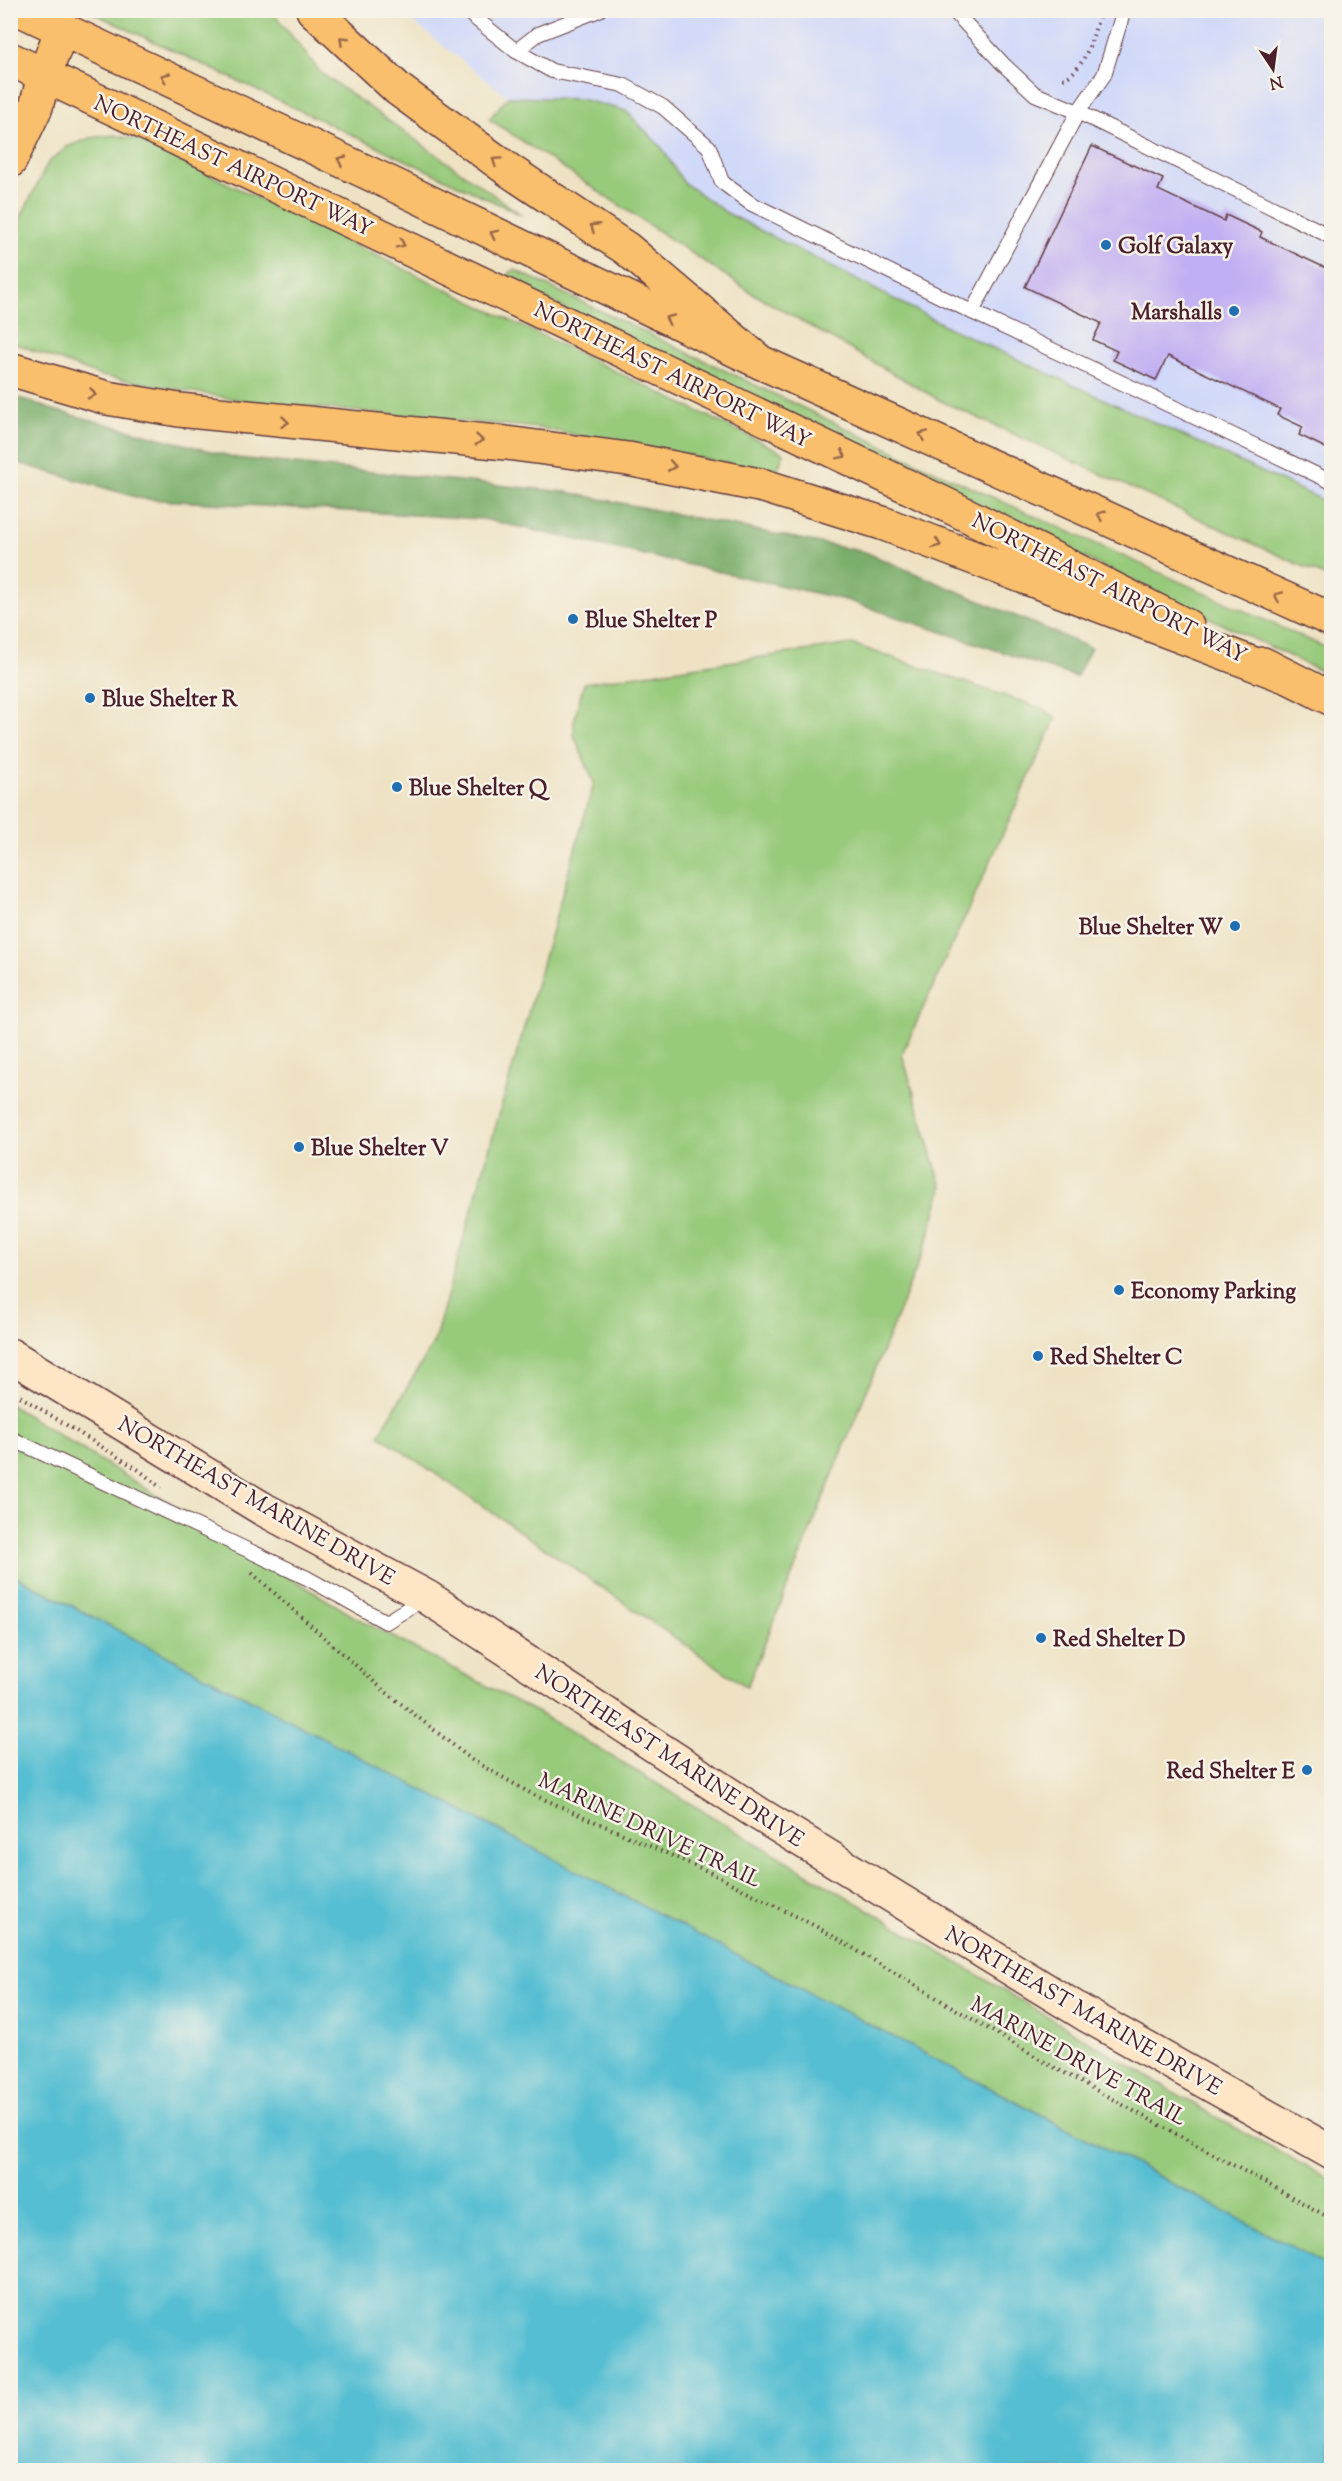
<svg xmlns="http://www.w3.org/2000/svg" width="1342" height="2481" viewBox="0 0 1342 2481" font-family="'Sorts Mill Goudy',serif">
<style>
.built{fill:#d1d9f9}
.green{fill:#98ca7b;stroke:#717453;stroke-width:1.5}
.forest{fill:#7aae6b;stroke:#62664b;stroke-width:1.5}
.water{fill:#55bed2;stroke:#506e7e;stroke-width:1.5}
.building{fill:#c1aff3}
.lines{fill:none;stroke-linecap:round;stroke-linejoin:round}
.service-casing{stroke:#633c42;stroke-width:16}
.secondary-casing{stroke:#633c42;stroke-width:36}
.primary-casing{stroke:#633c42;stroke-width:36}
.motorway-casing{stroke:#633c42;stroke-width:36}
.path{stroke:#633c42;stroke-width:4;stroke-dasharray:1.5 4.5;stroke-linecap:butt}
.service{stroke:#fff;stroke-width:14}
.secondary{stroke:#fde5c5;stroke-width:33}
.primary{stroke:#f9bf6d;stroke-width:33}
.motorway{stroke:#f9bf6d;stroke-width:33}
.oneway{stroke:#996749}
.poi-dot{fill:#1f6fb2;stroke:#f7f3e8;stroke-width:2}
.labels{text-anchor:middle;stroke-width:5;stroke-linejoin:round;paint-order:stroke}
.street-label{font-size:22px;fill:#4a1f2b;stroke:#f7f3e8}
.poi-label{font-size:22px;font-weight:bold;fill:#4a1f2b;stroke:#f7f3e8;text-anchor:start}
</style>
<rect width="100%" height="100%" fill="#f7f3e8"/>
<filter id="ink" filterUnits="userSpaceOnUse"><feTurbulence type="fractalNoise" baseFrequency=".0167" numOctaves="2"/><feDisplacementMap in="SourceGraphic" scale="12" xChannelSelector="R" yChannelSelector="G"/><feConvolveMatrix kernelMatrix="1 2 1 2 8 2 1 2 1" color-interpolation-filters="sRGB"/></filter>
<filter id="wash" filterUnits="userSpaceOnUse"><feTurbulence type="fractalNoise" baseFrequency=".008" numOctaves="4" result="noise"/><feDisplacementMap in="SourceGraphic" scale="24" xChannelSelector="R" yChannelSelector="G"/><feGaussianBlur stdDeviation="1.35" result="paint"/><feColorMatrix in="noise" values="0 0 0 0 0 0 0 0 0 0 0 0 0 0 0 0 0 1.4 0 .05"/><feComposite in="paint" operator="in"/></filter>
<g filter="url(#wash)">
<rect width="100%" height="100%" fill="#eee2c3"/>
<path class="built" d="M399,11H1331V504L952,329L727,213L683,182L662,148L581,99L508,97Z"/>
<g class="green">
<path d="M89,11H272L321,73L522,215Z"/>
<path d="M508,97L581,99L626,111L662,148L683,182L727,213L952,329L1331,504V579L941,401L752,293L489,119Z"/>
<path d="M114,135L138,140L784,453L775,476L731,464L539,428L246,401L101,376L11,342L10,239L48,163L67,147L90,138Z"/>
<path d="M515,270L937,472L1331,650V676L509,282L510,272Z"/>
<path d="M852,644L1044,709L1056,718L902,1054L942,1188L928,1239L747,1687L379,1435L434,1342L594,783L574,735V721L584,683Z"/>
<path d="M10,1405L353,1616L542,1715L1214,2116L1331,2180V2267L11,1574Z"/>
</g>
<path class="forest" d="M11,395L53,410L237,458L566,492L865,552L1091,648L1076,677L846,600L483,519L143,499L11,461Z"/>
<path class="water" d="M11,1574L1331,2267V2470H11Z"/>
<g id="blocks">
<path class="building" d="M1092,146L1163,179L1158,190L1224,221L1226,215L1262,232L1260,237L1332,271V451L1299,435L1303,427L1277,415L1280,409L1168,356L1156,380L1113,360L1117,351L1093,340L1101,323L1025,287Z"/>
</g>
</g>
<g filter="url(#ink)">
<use href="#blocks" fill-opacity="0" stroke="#633c42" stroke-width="1.5"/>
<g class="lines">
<g class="service-casing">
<g id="service">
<path d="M465,10L516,51L552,71L623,85L663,107L709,147L722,182L750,203L972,312L1332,482"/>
<path d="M953,10L1003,64L1035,94L1078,112L972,312"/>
<path d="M1124,10L1104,75L1078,112L1332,237"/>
<path d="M516,51L538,34L599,10"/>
<path d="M1327,235L1332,219"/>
<path d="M10,1438L307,1578L386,1622L425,1598"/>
</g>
</g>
<g class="secondary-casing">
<path id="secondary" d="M10,1355L263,1509L427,1597L759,1814L1085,2014L1332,2153"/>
</g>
<g class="primary-casing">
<g id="primary">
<path d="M21,10L394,185L760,362L1332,620"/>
<path d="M10,59L955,509L1187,626"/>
<path d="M1263,664L1332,699"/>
</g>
</g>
<g class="motorway-casing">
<g id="motorway">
<path d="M313,10L399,90L510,171L627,249L760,362"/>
<path d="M10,161L36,107L44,76L62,29"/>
<path d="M10,369L107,398L179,410L506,443L628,459L764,486L882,523L1288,677"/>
</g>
</g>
<g class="path">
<path d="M1063,79C1086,70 1094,32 1101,10"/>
<path d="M10,1390L139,1470L161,1488"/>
<path d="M252,1573L381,1688L472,1760L532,1794L707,1871L819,1928L1048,2064L1332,2219"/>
</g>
<use href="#service" class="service"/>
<use href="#secondary" class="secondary"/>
<use href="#primary" class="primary"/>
<use href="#motorway" class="motorway"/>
</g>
<defs><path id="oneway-chevron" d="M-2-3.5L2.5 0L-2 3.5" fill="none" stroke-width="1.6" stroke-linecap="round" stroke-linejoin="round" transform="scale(1.5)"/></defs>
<g class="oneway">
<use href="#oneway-chevron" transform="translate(343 40) rotate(-136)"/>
<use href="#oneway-chevron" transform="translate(165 77) rotate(-155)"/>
<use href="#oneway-chevron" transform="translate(341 160) rotate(-155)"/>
<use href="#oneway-chevron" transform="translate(496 161) rotate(-145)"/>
<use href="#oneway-chevron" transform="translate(594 227) rotate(-147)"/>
<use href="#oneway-chevron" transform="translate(494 234) rotate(-154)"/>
<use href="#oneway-chevron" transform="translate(401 244) rotate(26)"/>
<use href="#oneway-chevron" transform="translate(669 319) rotate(-155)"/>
<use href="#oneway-chevron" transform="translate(92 394) rotate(15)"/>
<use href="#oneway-chevron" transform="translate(285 422) rotate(5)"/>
<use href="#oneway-chevron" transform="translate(923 435) rotate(-156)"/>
<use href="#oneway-chevron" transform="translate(479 440) rotate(5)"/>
<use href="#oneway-chevron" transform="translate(842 455) rotate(26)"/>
<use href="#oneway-chevron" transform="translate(672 466) rotate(10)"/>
<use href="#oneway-chevron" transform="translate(1101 515) rotate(-156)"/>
<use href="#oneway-chevron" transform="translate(937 544) rotate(21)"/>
<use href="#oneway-chevron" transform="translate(1278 596) rotate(-156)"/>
</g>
</g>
<g class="poi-dot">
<circle cx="1106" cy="245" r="6"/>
<circle cx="1234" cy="311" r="6"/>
<circle cx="573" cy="619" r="6"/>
<circle cx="90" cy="698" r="6"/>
<circle cx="397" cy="787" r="6"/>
<circle cx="1235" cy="926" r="6"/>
<circle cx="299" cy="1147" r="6"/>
<circle cx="1119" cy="1290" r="6"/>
<circle cx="1038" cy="1356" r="6"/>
<circle cx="1041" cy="1638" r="6"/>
<circle cx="1307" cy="1770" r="6"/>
</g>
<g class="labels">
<g class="street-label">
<text transform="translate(234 165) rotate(25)" y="8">NORTHEAST AIRPORT WAY</text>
<text transform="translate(673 374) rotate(26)" y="8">NORTHEAST AIRPORT WAY</text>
<text transform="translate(1110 587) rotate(27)" y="8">NORTHEAST AIRPORT WAY</text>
<text transform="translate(257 1500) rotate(30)" y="8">NORTHEAST MARINE DRIVE</text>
<text transform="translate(670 1755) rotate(33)" y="8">NORTHEAST MARINE DRIVE</text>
<text transform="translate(650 1829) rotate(25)" y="8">MARINE DRIVE TRAIL</text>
<text transform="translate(1084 2010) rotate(30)" y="8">NORTHEAST MARINE DRIVE</text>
<text transform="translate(1079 2060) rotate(29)" y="8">MARINE DRIVE TRAIL</text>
</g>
<g class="poi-label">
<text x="1118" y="253">Golf Galaxy</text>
<text x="1222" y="319" text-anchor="end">Marshalls</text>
<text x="585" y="627">Blue Shelter P</text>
<text x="102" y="706">Blue Shelter R</text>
<text x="409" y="795">Blue Shelter Q</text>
<text x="1223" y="934" text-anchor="end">Blue Shelter W</text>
<text x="311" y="1155">Blue Shelter V</text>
<text x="1131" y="1298">Economy Parking</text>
<text x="1050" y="1364">Red Shelter C</text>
<text x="1053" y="1646">Red Shelter D</text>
<text x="1295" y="1778" text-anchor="end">Red Shelter E</text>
</g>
</g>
<rect width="1342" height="2481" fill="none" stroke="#f7f3e8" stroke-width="36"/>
<g transform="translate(1273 69) rotate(167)" stroke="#f7f3e8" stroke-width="4.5" paint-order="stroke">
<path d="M0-4.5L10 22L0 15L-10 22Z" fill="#4a1f2b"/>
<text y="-9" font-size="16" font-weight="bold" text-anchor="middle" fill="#4a1f2b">N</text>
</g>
</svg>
